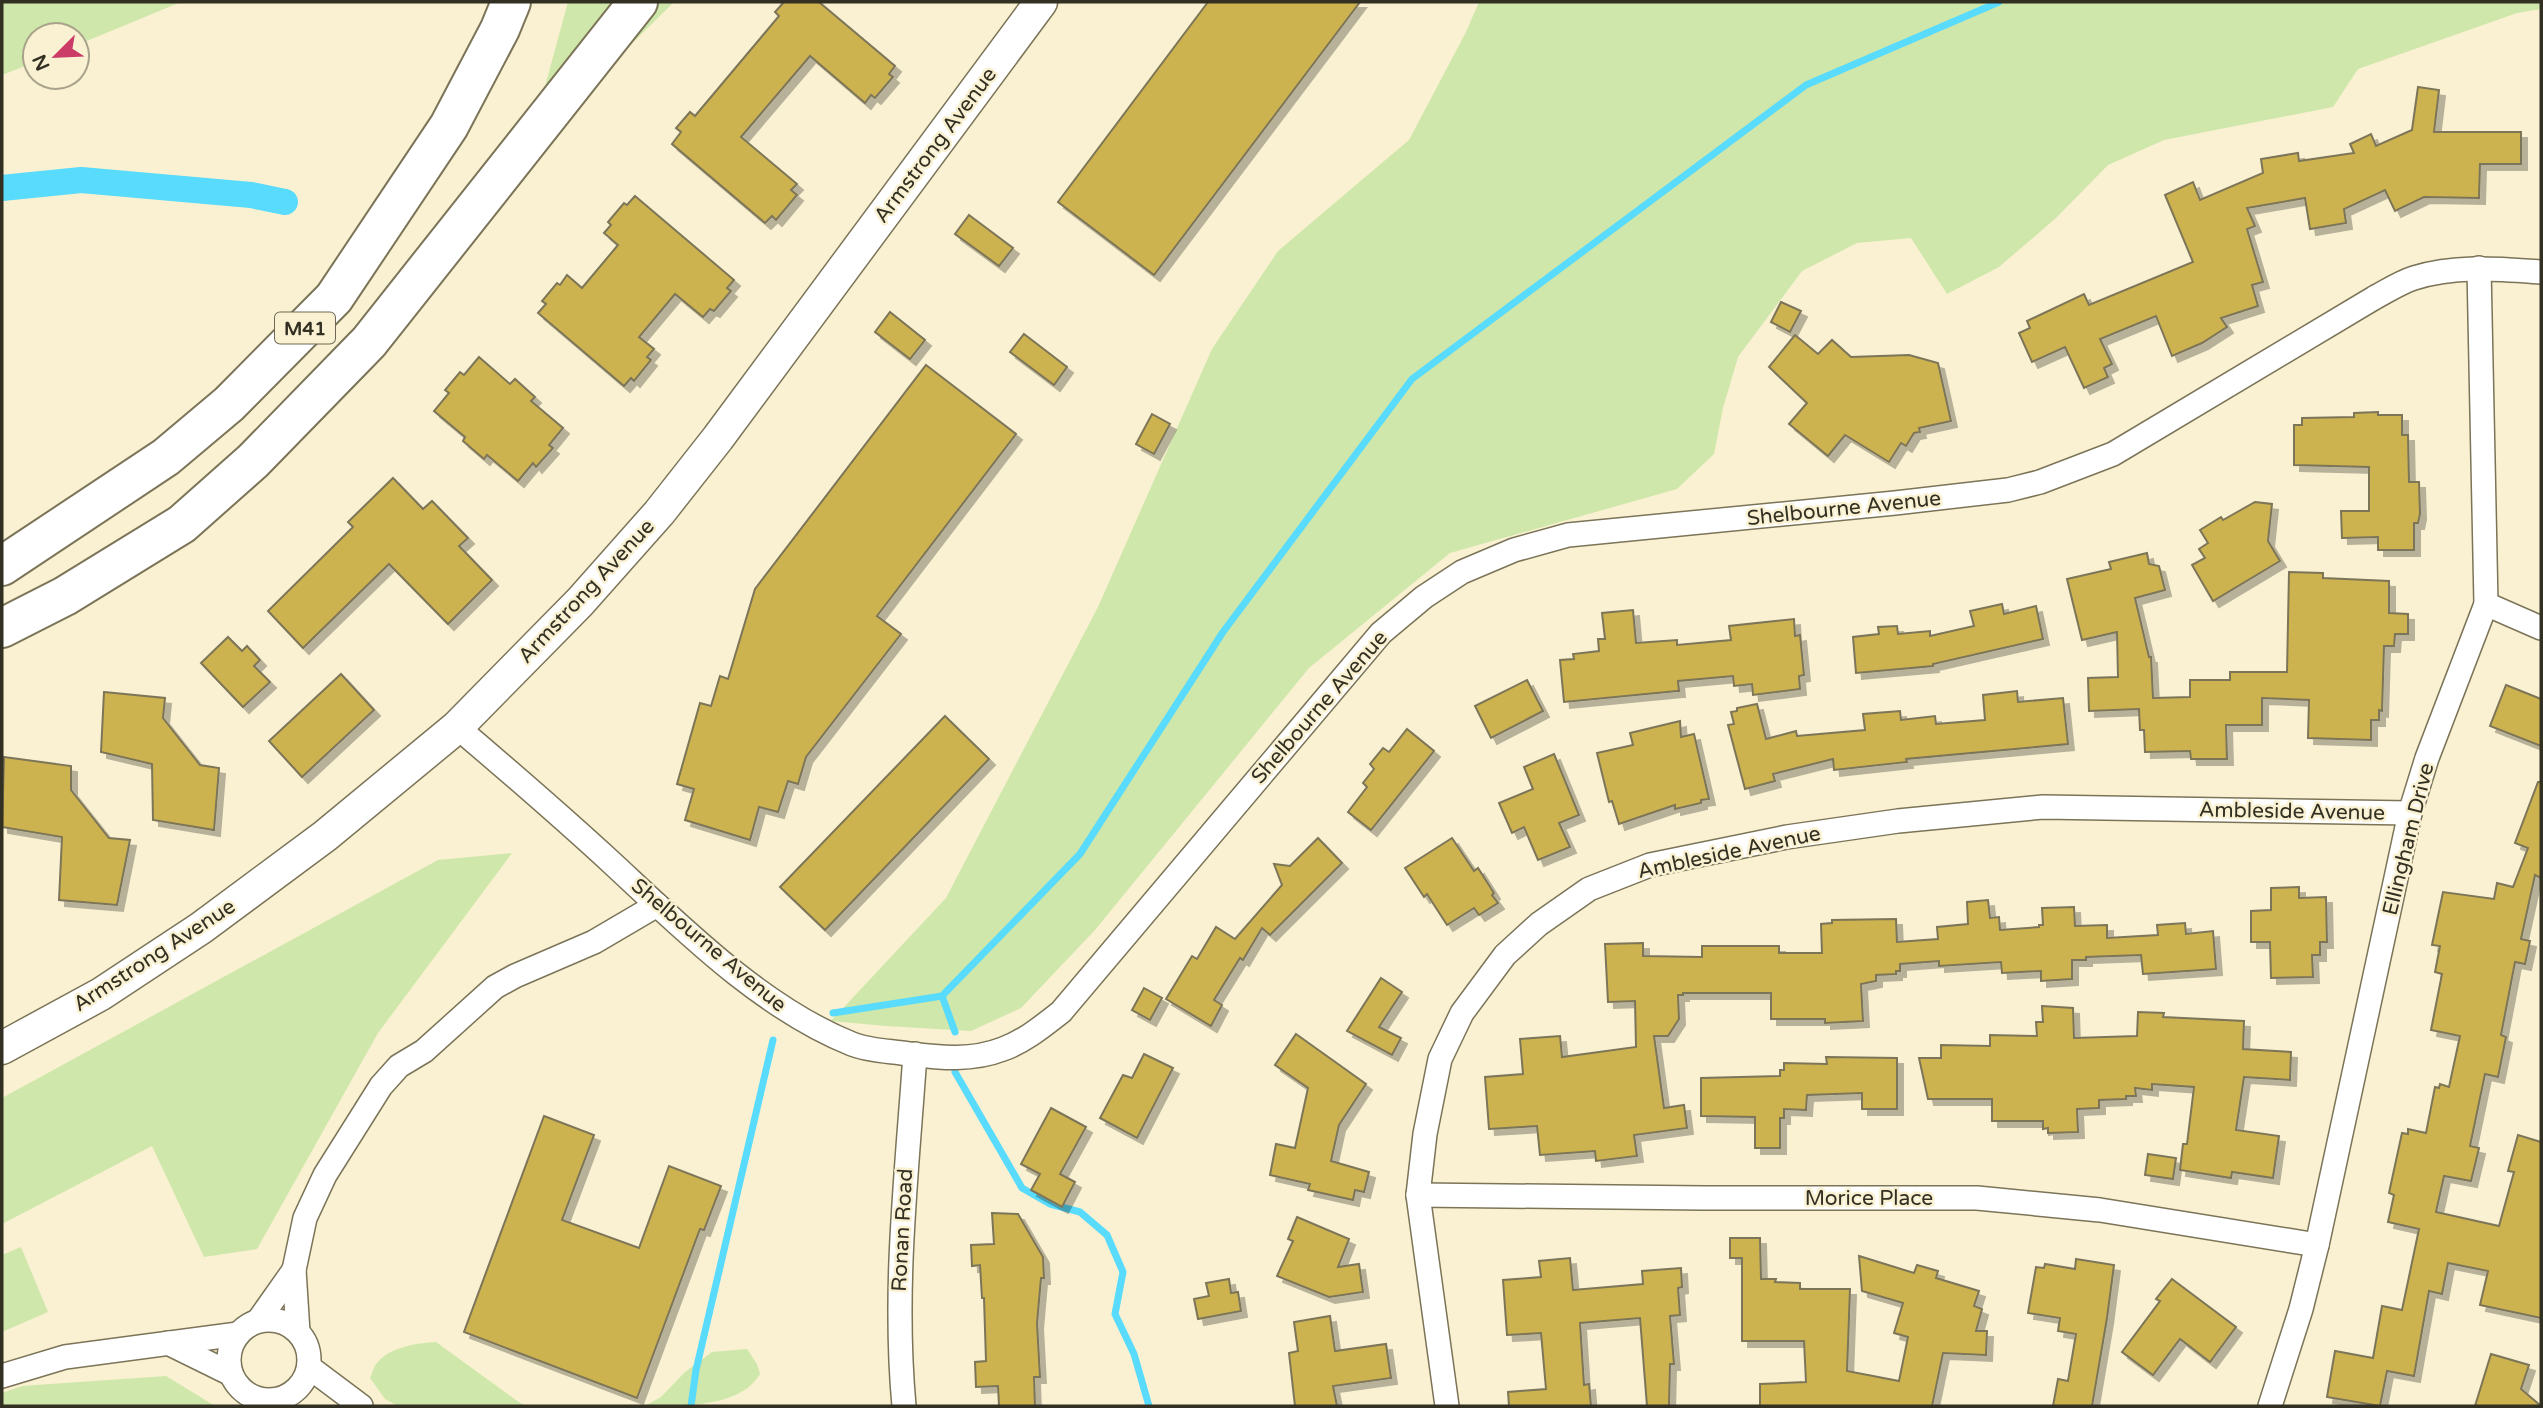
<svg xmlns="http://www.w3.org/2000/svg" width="2543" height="1408" viewBox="0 0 2543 1408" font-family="'Varela Round',sans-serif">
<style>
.green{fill:#cfe7aa}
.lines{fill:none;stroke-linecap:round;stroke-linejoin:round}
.stream{stroke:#58dbfc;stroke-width:7}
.canal{stroke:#58dbfc;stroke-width:26}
.building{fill:#cdb34f;stroke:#7d7559;stroke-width:2;filter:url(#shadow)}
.street-casing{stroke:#7b7458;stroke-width:26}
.secondary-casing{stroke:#7b7458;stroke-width:35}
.highway-casing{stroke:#7b7458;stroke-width:42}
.street{stroke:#fff;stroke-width:23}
.secondary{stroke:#fff;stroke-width:32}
.highway{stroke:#fff;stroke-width:38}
.labels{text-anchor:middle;stroke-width:5;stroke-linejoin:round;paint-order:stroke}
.shield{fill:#f9f1d1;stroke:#6e6957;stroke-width:2}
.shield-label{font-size:19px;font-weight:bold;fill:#322f23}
.street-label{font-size:21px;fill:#322f23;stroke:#f9f1d1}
</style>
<defs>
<filter id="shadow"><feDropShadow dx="6" dy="6" stdDeviation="0" flood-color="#0004"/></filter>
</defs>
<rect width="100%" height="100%" fill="#f9f1d1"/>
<g class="green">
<path d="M2,2H181L77,45V35H35V62L2,75Z"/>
<path d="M568,2H674L529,145Z"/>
<path d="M1479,2H2541V9L2517,13L2358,69L2333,107L2164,140L2108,165L2056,218L1999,267L1947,294L1911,238L1857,243L1802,271L1738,357L1723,408L1714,454L1677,489L1450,553L1309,668L1095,930L1021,1008L971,1031L886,1026L831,1021L946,898L1098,607L1212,349L1278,251L1409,140L1466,32Z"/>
<path d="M512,853L378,1033L257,1249L204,1257L152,1146L2,1224V1098L438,860Z"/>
<path d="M21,1247L48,1312L2,1332V1255Z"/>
<path d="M436,1342L520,1403L528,1406H398L385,1399L370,1378C372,1374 374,1366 377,1363C390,1347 417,1343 436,1342Z"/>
<path d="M747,1349L757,1364L760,1374C741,1408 680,1406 645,1406L661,1397L685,1372L712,1352Z"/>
<path d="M166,1376L215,1406H2V1393L22,1386Z"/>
</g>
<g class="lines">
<g class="stream">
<path d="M942,996L955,1032"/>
<path d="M833,1013L942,996L1080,854L1223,632L1412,379L1806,85L1999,2"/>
<path d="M955,1072L1022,1188L1050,1204L1080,1212L1107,1235L1123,1272L1115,1314L1134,1354L1149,1406"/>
<path d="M691,1406L696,1370L773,1040"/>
</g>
<path class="canal" d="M2,188L81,180L251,195L285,202"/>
</g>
<g class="building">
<path d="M784,2H819L895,66L889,74L893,77L875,98L871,95L865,103L810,56L741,137L797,184L791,190L797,195L776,220L772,216L765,223L672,144L681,132L676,128L690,112L695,116L779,16L775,12Z"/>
<path d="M1208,2H1360L1154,275L1058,202Z"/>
<path d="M2418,87L2439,90L2434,132H2521V164H2480L2479,198L2424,197L2395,211L2385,190L2344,209L2346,223L2310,229L2305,198L2247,208L2255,226L2247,229L2263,282L2252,285L2258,306L2221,318L2227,327L2202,343L2172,356L2156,316L2100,339L2112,364L2104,368L2108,377L2084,388L2065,347L2032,362L2019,333L2030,328L2027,321L2084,294L2089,305L2193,262L2165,195L2193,182L2200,200L2263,173L2261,159L2298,153L2299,161L2354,153L2350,144L2371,134L2376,146L2412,130Z"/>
<path d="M635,196L734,280L727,288L731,291L714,311L710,309L703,317L675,294L639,337L654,349L647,357L651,360L634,381L631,378L624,386L538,313L546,304L542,301L557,283L560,285L567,275L582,288L618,245L604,233L611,225L608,222L624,203L627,205Z"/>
<path d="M969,215L1013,248L999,266L955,234Z"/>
<path d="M1781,302L1801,311L1790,332L1771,322Z"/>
<path d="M890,312L925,340L910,359L875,332Z"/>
<path d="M1024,334L1067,367L1054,385L1010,352Z"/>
<path d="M1795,335L1818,354L1832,340L1851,357L1909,355L1938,363L1951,421L1919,428L1920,432L1914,433L1906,446L1901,443L1889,462L1845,435L1828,456L1789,424L1807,403L1769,367Z"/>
<path d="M479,357L510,384L515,379L535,397L531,401L563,428L549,445L553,448L536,467L533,463L518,481L487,455L484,459L463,441L465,437L434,411L449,393L445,390L460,372L464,375Z"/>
<path d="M926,365L1016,434L877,616L901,634L806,757L798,784L788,781L778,812L759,807L750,840L685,820L694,789L677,784L700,703L711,706L720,676L728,679L755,589Z"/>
<path d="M2378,412V415H2402V435H2408L2409,482H2419L2420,514L2418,523H2414V550H2378V537L2342,538L2341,511H2369V467L2294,465V425H2302V418L2354,417V413Z"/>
<path d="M1152,414L1170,424L1154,454L1136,444Z"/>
<path d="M393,478L423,509L432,501L468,538L459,546L492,580L448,624L389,564L303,648L268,611L353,527L348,522Z"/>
<path d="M2255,502L2272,504L2268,541L2280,561L2213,601L2192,565L2205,558L2199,549L2208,543L2200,530L2221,517L2223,520Z"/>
<path d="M2147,553L2149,564L2159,566L2165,590L2135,598L2149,657H2151L2153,698L2190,697V680H2230V672H2287L2289,572L2323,573V578L2389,581V613L2408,614V634H2395L2394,646H2384L2382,711L2379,710V720H2371V740L2308,738L2309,700L2262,698V725H2226L2227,759H2191L2190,751L2145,752L2144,730H2140L2139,709L2089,711L2088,678L2118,677L2117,632L2082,640L2067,579L2111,569L2109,562Z"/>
<path d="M2002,604L2004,614L2036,606L2043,639L1933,664V666L1856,673L1853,637L1879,634L1878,627L1897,626L1898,634L1930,631V636L1974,626L1970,611Z"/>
<path d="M1633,610L1636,643L1677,640V645L1731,640L1729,626L1794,619L1795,636L1800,635L1804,675L1799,676L1800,689L1753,695L1752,684L1734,686L1733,676L1678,681L1679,691H1677L1564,702L1560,660L1574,659L1573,654L1599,651L1598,639H1605L1602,613Z"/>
<path d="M228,637L242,651L247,646L260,660L254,666L270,682L243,707L201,663Z"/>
<path d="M341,674L374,710L302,777L269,741Z"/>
<path d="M1527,680L1543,711L1491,738L1475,706Z"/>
<path d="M2506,685L2541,699V746L2490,726Z"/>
<path d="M2017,691L2018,702L2063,698L2068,744L1906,759L1907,762L1834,770L1833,759L1773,774L1775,781L1745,789L1728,725L1734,724L1731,712L1737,711V708L1757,704L1766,739L1796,731L1797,736L1865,730L1863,714L1900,711L1901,720L1935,716L1936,724L1985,720L1983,695Z"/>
<path d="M104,692L165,698L163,718L200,765L219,768L214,830L153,820L152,764L101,752Z"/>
<path d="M945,716L989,759L825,930L780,887Z"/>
<path d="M1680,721L1681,737L1694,734L1709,799L1701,800V803L1675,809V805L1619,824L1612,801L1609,802L1597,753L1633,745L1630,733Z"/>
<path d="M1407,729L1434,751L1371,830L1348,812L1367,787L1363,783L1374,769L1370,764L1383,748L1389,752Z"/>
<path d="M1554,754L1579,815L1559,823L1570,847L1538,860L1524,827L1512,833L1499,803L1533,789L1524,767Z"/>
<path d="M4,757L71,766V790L109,838L130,840L117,905L59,900L62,837L2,827Z"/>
<path d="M2538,782H2541V878L2535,875L2521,939L2530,941L2525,964L2515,962L2501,1035L2506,1037L2498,1077L2485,1074L2470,1146L2479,1148L2471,1181L2444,1176L2436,1212L2499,1226L2514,1172L2508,1171L2518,1135L2541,1142V1318L2480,1305L2488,1271L2448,1263L2442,1294L2429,1291L2414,1376L2387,1371L2380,1406L2327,1397L2335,1351L2373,1358L2382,1306L2402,1310L2419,1229L2388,1222L2394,1195L2389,1193L2402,1133L2408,1134V1129L2426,1133L2435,1087L2439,1088L2440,1084L2449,1087L2460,1036L2431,1030L2442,974L2435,972L2440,946L2432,945L2443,892L2494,899L2497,883L2513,887L2528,848L2515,843Z"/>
<path d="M1318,838L1342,863L1270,935L1262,928L1243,960L1240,958L1214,1000L1222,1005L1211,1026L1166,999L1192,956L1197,959L1216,927L1235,939L1282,885L1274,864L1290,866Z"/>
<path d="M1452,838L1474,871L1478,868L1494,893L1492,895L1498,903L1479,915L1474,908L1447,925L1427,894L1424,897L1405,868Z"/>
<path d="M2299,887V898L2326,897L2327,942H2320V955H2312L2313,977L2271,978L2270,942H2251V911L2271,910V888Z"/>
<path d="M1988,900L1990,918L1999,917L2000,930L2039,927V925H2043L2042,908L2074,907L2075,926L2107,925V938L2158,935L2157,925L2185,923L2186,934L2213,931L2216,969L2143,974L2141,955L2086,957V960H2072V979L2041,981V971L2002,973L2001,962L1939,966V961L1900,964V971H1896V974L1876,975V981L1861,984L1863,1021L1825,1023V1019H1771V993H1683V995H1678L1679,1019L1668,1036H1654L1664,1108L1684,1105L1687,1128L1634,1135L1637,1156L1596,1161L1595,1151L1540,1155L1537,1126L1489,1129L1485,1077L1523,1074L1520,1039L1560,1036L1562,1057L1636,1047L1635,1001L1608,1002L1605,944L1643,943V956L1702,957V946H1779V953H1822L1821,924L1832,923V920L1896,919L1897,942L1938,939L1937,927L1968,924L1967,902Z"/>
<path d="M1381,978L1402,992L1379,1027L1401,1038L1392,1055L1347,1031Z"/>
<path d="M1144,988L1162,998L1150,1020L1132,1010Z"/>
<path d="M2042,1006L2073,1008L2074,1038L2137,1036L2138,1012L2164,1013L2163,1017L2244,1021L2243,1049L2291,1052L2290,1080L2244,1077L2236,1130L2279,1136L2273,1178L2232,1172L2231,1178L2180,1170L2183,1144H2187L2194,1087L2152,1084V1090L2135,1088L2136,1096H2126V1099L2099,1100V1108L2077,1109L2078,1132L2048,1133V1128L2043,1129V1121H1992V1099H1928L1919,1058H1941V1045L1990,1046V1035L2037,1036L2036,1022H2043Z"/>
<path d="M1296,1034L1366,1084L1339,1125L1331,1161L1369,1172L1364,1192L1355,1190L1353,1200L1308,1190L1310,1184L1270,1175L1276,1144L1295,1148L1308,1088L1275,1065Z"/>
<path d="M1144,1054L1173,1068L1137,1138L1100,1118L1123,1075L1132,1078Z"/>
<path d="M1826,1057L1897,1058V1109H1862V1093L1807,1095L1806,1110L1784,1109V1118H1780V1148H1755V1117L1701,1116V1078L1780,1076V1070H1784V1063L1827,1064Z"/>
<path d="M1051,1108L1086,1127L1060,1174L1075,1182L1062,1207L1031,1190L1040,1174L1021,1164Z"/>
<path d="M544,1116L594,1135L562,1220L639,1248L669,1166L721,1186L704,1230L700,1229L637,1398L464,1332Z"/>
<path d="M2148,1154L2176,1158L2173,1179L2145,1175Z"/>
<path d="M992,1213L1018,1214L1043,1257L1044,1278H1041L1037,1323L1040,1377H1034L1035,1406H999L998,1386L976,1387L975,1362L986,1361L984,1298H982L980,1265L972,1266L971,1245L994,1244Z"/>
<path d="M1297,1217L1349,1239L1338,1267L1359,1264L1363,1292L1329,1297L1277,1276L1293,1241L1288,1239Z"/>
<path d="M1730,1238H1760L1761,1279H1776L1775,1282L1800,1283V1289H1850L1847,1371L1899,1381L1908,1337L1894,1333L1903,1303L1862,1291L1859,1256L1914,1273L1917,1265L1938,1271L1936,1278L1979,1291L1974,1306L1982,1309L1976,1331H1987L1986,1355L1943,1353L1932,1406H1760V1384L1806,1382L1804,1341H1742V1258H1730Z"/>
<path d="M1570,1258L1573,1290L1643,1284L1642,1271L1681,1268L1682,1287L1678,1288L1680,1315L1670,1316L1674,1364H1670L1669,1406H1647L1640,1318L1580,1323L1584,1385L1589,1384L1591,1406H1509L1508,1392L1546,1389L1541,1333L1507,1335L1503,1280L1541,1277L1539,1261Z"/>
<path d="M2076,1259L2114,1265L2107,1318L2092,1406H2053L2058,1379L2068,1381L2076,1334L2058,1331L2060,1318L2028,1313L2036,1267L2044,1268L2045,1264L2075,1269Z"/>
<path d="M1229,1279L1231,1293L1238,1292L1241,1311L1198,1319L1194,1299L1209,1296L1206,1283Z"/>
<path d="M2172,1279L2236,1327L2210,1362L2180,1339L2153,1375L2122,1352L2160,1301L2156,1299Z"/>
<path d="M1330,1316L1335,1351L1386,1344L1391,1378L1333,1386L1337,1406H1295L1289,1353L1298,1351L1294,1322Z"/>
<path d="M2491,1354L2529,1365L2521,1389L2541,1406H2475Z"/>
</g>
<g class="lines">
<g class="street-casing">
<g id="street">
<path d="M2486,604L2541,628"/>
<path d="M457,727C510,772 562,817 612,863C683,929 762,1008 852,1044C869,1051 891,1051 909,1054C942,1058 972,1061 1003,1049C1025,1041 1043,1026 1061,1012L1381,633L1424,597L1462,572L1514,550L1568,535L1895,503L2008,490L2040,482L2113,454L2374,298C2387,291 2401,282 2414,278C2456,265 2498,269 2541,272"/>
<path d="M1418,1195L1704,1198H1977L2100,1210L2317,1245"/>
<circle cx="269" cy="1360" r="40"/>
<path d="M258,1321L294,1270"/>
<path d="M298,1332L294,1270L305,1218L325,1175L381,1086L399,1066L424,1051L495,987L515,976L594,942L657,905"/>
<path d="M168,1343L231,1374"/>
<path d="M309,1367L361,1406"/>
<path d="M2,1376L65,1357L238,1334"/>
<path d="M904,1406C893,1287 907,1173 915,1054"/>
<path d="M1447,1406L1418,1195L1425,1134L1440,1059L1462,1013L1505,955L1539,924L1589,889L1650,865L1787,837L1898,821L2043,807L2410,813"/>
<path d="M2270,1406L2301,1309L2317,1245L2410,813L2427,758L2486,604L2479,268"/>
</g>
</g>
<g class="secondary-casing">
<path id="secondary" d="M2,1048L101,994L201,928L325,836L457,727L580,602L659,513L718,438L1041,2"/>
</g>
<g class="highway-casing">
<g id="highway">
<path d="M2,566L166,457L229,404L334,298L449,126L500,29L511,2"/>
<path d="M2,628L65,596L182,524L253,461L369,342L638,2"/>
</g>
</g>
<use href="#street" class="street"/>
<use href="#secondary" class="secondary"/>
<use href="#highway" class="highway"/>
</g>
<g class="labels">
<rect class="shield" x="275" y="312.5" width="60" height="31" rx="5"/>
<g class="shield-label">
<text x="305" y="335">M41</text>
</g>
<g class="street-label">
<text transform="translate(935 145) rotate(-53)" y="7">Armstrong Avenue</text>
<text transform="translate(1844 508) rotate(-6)" y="7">Shelbourne Avenue</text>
<text transform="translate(586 591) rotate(-47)" y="7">Armstrong Avenue</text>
<text transform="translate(1319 707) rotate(-49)" y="7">Shelbourne Avenue</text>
<text transform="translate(2292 811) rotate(1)" y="7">Ambleside Avenue</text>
<text transform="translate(2408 839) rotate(-76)" y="7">Ellingham Drive</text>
<text transform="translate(1729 852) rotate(-12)" y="7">Ambleside Avenue</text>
<text transform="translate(709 945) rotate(40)" y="7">Shelbourne Avenue</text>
<text transform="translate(154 955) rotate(-33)" y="7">Armstrong Avenue</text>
<text x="1869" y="1205">Morice Place</text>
<text transform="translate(902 1230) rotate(-87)" y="7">Ronan Road</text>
</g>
</g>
<rect width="2543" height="1408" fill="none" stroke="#322f23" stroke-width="7"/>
<g transform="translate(56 56) rotate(246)"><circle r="33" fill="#f9f1d1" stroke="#a9a38b" stroke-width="2"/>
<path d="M0-5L12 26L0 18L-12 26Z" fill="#cb3d67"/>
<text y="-10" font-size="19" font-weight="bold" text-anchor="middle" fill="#322f23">N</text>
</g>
</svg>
